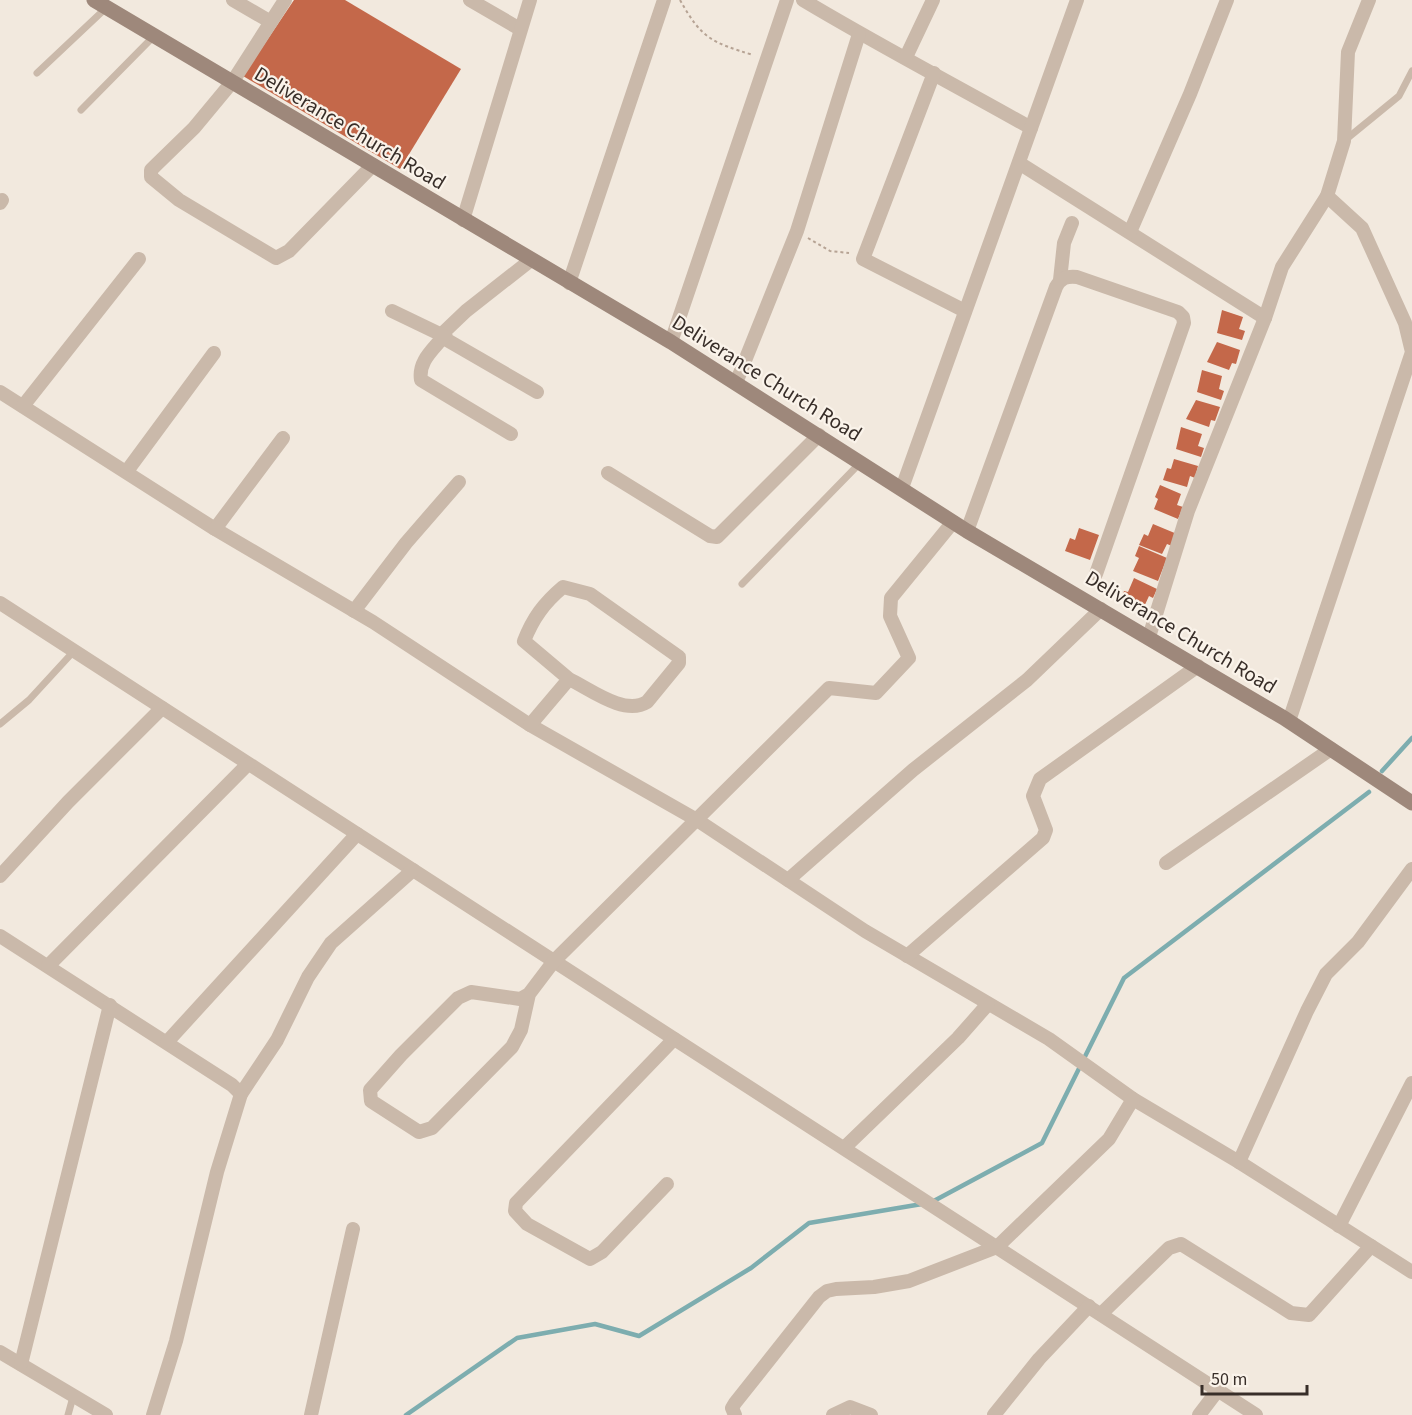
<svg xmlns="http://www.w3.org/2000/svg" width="1412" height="1415" viewBox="0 0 1412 1415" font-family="'Source Sans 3',sans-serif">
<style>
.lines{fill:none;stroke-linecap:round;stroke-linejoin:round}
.stream{stroke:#7dadaf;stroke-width:4.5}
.building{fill:#c4684a}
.path{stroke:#b6a394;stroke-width:2;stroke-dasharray:3 3;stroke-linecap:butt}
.lane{stroke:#cab9aa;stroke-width:7}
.street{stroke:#cab9aa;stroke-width:14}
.secondary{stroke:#9e887b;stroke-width:15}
.labels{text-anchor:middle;stroke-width:4.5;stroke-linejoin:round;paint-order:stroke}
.street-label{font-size:21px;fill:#382e29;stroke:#faf3ea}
</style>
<rect width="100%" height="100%" fill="#f2e9de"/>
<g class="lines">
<g class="stream">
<path d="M1382,771L1412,738"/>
<path d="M930,1203L1042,1143L1124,978L1369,792"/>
<path d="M406,1415L517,1338L595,1324L639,1336L751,1268L809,1223L922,1204"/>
</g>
</g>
<g class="building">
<path d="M294,0H345L461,69L400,169L243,76Z"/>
<path d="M1222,310L1243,317L1239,329L1245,331L1242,340L1217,333Z"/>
<path d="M1217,342L1240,350L1236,364L1232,363L1229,370L1207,362Z"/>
<path d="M1202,370L1222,376L1219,389L1224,391L1221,400L1197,392Z"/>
<path d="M1196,400L1220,407L1215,421L1211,420L1209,427L1186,419Z"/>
<path d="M1181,427L1202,434L1198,446L1204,448L1201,457L1176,449Z"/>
<path d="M1174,459L1198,466L1195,478L1190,476L1187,487L1163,480L1167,468L1171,469Z"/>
<path d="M1160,485L1181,494L1177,505L1183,507L1178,519L1154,509L1158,499L1155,497Z"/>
<path d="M1153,524L1177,534L1172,546L1167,544L1162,554L1139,545L1144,534L1148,536Z"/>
<path d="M1079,528L1099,535L1090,560L1065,551L1070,538L1075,540Z"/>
<path d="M1139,546L1167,558L1158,581L1133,571L1139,558L1135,556Z"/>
<path d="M1134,578L1157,589L1153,598L1149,596L1143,609L1121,598L1124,591L1128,592Z"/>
</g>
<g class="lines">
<g class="path">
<path d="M680,0C702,39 711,42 753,55"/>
<path d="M808,238L830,251L849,253"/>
</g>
<g class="lane">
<path d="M37,73L106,8"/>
<path d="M81,110L155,35"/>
<path d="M1344,141L1399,96L1412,71"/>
<path d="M742,584L861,462"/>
<path d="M0,724L29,700L74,651"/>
<path d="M68,1415L73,1397"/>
</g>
<g class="street">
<path d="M233,0L271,22"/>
<path d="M285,0L233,81L194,128L156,165L151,170V177L179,200L276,258L289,251L373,165"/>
<path d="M470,0L520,29"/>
<path d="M803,0C878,45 955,85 1031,128"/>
<path d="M906,57L933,0"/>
<path d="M934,73L863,259L965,311"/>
<path d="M1019,163L1265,318"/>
<path d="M0,203L2,200"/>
<path d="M463,220L530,0"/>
<path d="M1130,232L1190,94L1227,0"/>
<path d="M531,260L466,311L444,332L447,340L537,392"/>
<path d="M1060,280L1064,243L1072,223"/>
<path d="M569,283L664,0"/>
<path d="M392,311L444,336C433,350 418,361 421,380L511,434"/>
<path d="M671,342L787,0"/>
<path d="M736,383L797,231L859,34"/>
<path d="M0,392L215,529L373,622L530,725L697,820L865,931L1049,1039L1133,1099L1239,1162L1412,1272"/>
<path d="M23,406L139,259"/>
<path d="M127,471L214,353"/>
<path d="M608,473L710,536L717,537L819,435"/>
<path d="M902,488L1077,0"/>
<path d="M215,529L283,438"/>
<path d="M967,531L1056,287C1061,278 1066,276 1077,277L1178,312L1183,317L1184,323L1096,574"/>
<path d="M0,603L1256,1415"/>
<path d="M354,611L406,543L459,482"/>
<path d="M1149,637L1188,511L1265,318L1282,267L1327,196L1344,141L1348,52L1369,0"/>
<path d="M1289,721L1412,352L1405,323L1362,228L1327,196"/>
<path d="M530,725L569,679L524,641C533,618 544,603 563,587L590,594L679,657V663L647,702C624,716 590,689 569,679"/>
<path d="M1166,863L1331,749"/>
<path d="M0,876L68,802L162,708"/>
<path d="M788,880L913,770L1027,680L1101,609"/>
<path d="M0,936L232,1085L241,1094"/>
<path d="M907,956L1043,838L1046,830L1033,796L1040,779L1198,666"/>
<path d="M48,966L248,764"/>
<path d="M529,994L521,1030L512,1047L432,1128L419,1132L371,1101L370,1090L401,1055L458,998L471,992L520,999L529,994L554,961L829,688L876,693L909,658L890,616L891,598L953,522"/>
<path d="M167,1042L357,834"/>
<path d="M844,1148L958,1038L988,1004"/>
<path d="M1239,1162L1307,1011L1326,974L1358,942L1412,869"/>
<path d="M667,1184L602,1252L590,1259L527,1224L515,1211L516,1203L674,1039"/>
<path d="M1339,1226L1412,1083"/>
<path d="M1101,1314L1169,1248L1181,1244L1291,1313L1309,1315L1371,1246"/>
<path d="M0,1352L106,1415"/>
<path d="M21,1364L110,1005"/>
<path d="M153,1415L176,1341L217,1172L241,1094L277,1040L308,977L331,943L413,870"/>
<path d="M311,1415L353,1229"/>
<path d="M735,1415L732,1408L735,1403L819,1297L827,1291L836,1289L874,1287L909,1281L997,1247L1109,1139L1133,1099"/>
<path d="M833,1415L850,1407L871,1415"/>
<path d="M994,1415L1039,1359L1089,1306"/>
<path d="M1199,1415L1218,1390"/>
</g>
<path class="secondary" d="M94,0L671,342L967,531L1284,718L1412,803"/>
</g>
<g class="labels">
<g class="street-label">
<text transform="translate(350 128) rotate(31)" y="7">Deliverance Church Road</text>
<text transform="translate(767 378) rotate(32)" y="7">Deliverance Church Road</text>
<text transform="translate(1181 632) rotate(31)" y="7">Deliverance Church Road</text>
</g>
</g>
<path d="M1202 1385v9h105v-9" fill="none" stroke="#382e29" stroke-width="3"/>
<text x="1211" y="1385" font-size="18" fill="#382e29" stroke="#faf3ea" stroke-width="4.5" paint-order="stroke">50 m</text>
</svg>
